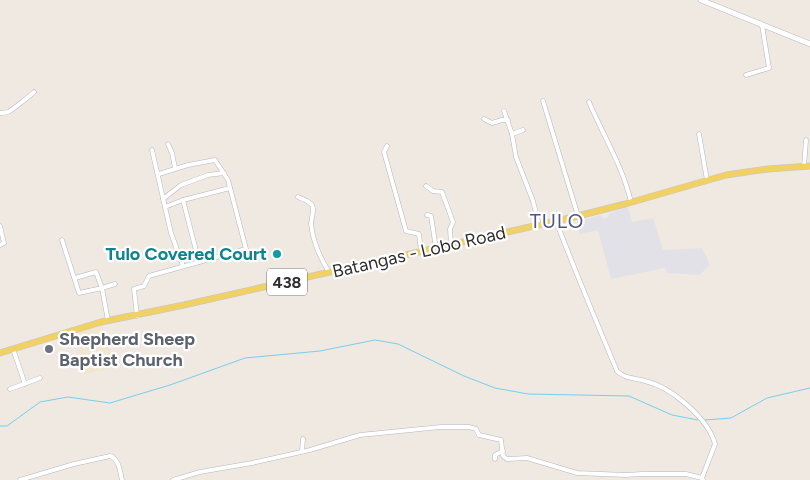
<svg xmlns="http://www.w3.org/2000/svg" width="810" height="480" viewBox="0 0 810 480" font-family="Figtree,sans-serif">
<style>
.industrial{fill:#e3e1e8}
.education{fill:#f0e6d1}
.lines{fill:none;stroke-linecap:round;stroke-linejoin:round}
.stream{stroke:#75cff0;stroke-width:1}
.street-casing{stroke:#b4b7c1;stroke-width:5}
.secondary-casing{stroke:#b4b7c1;stroke-width:6}
.primary-casing{stroke:#c9c9c9;stroke-width:7}
.street{stroke:#fff;stroke-width:4}
.secondary{stroke:#fff;stroke-width:5}
.primary{stroke:#f2d163;stroke-width:5.5}
.culture-dot{fill:#0f9aa8;stroke:#fff;stroke-width:2}
.worship-dot{fill:#6b7280;stroke:#fff;stroke-width:2}
.labels{text-anchor:middle;stroke-width:4.5;stroke-linejoin:round;paint-order:stroke}
.shield{fill:#fff;stroke:#6d6d6d;stroke-width:1}
.shield-label{font-size:16px;font-weight:bold;fill:#2e2e2e}
.street-label{font-size:18px;fill:#2e2e2e;stroke:#fff}
.culture-label{font-size:18px;font-weight:bold;fill:#0d838f;stroke:#fff;text-anchor:end}
.worship-label{font-size:18px;font-weight:bold;fill:#5b616d;stroke:#fff;text-anchor:start}
.quarter-label{font-size:20px;letter-spacing:1px;fill:#4d5680;stroke:#fff}
</style>
<rect width="100%" height="100%" fill="#efe9e1"/>
<path class="industrial" d="M628,207L632,222L653,218L663,250L702,248L710,265L699,275L667,273L665,268L611,279L598,230L580,234L577,222L600,215L603,219L608,217L610,213Z"/>
<path class="education" d="M102,325L111,354L115,353L118,366L84,374L76,333Z"/>
<g class="lines">
<g class="stream">
<path d="M705,420L731,418L767,398L810,388"/>
<path d="M0,426H7L40,402L68,397L110,403L170,385L245,358L320,351L375,340L398,344L464,376L495,388L528,394L629,396L672,415L698,420"/>
</g>
<g class="street-casing">
<g id="street">
<path d="M746,75L769,68L762,25"/>
<path d="M543,101L578,216"/>
<path d="M589,102C603,135 623,167 631,202"/>
<path d="M504,111L512,134L516,157L533,201L539,225"/>
<path d="M0,113C3,113 5,113 8,112C11,111 31,95 34,92"/>
<path d="M484,119L492,123L502,120H508"/>
<path d="M512,134L523,130"/>
<path d="M699,134L707,180"/>
<path d="M168,144L172,153L175,168"/>
<path d="M387,146L384,152L406,231L419,234L421,251"/>
<path d="M152,150L165,207L183,200L230,188"/>
<path d="M804,167L806,140"/>
<path d="M426,186L433,191L442,192L453,222L450,229L451,245"/>
<path d="M298,197C302,199 309,201 312,205C315,210 311,219 311,224C313,241 320,258 329,272"/>
<path d="M163,199L181,185L208,175L224,173"/>
<path d="M183,200L199,262"/>
<path d="M165,207L171,233L183,266"/>
<path d="M427,215L431,216L436,248"/>
<path d="M556,221C575,271 596,321 617,371C625,379 635,378 645,381C671,387 708,418 715,444L702,478"/>
<path d="M0,226L4,243L0,245"/>
<path d="M62,240L79,293L102,288L108,321"/>
<path d="M75,278L96,272L102,288L115,284"/>
<path d="M137,316L134,289L144,286L149,276L246,249L228,180L215,160L188,165L159,174"/>
<path d="M13,349L25,384"/>
<path d="M10,389L40,378"/>
<path d="M302,451L303,439"/>
<path d="M495,459V455L503,451"/>
<path d="M20,480L74,464L110,456C119,459 120,471 122,480"/>
<path d="M173,480L200,472L252,463L310,450L360,435L441,427H469L476,429L479,435L501,440L503,456L507,459L527,458L577,473L626,475L642,474H686L702,478L703,480"/>
</g>
</g>
<g class="secondary-casing">
<path id="secondary" d="M701,0L810,44"/>
</g>
<g class="primary-casing">
<path id="primary" d="M0,353L101,322L184,305L578,216L625,204L726,175L768,169L810,166"/>
</g>
<use href="#street" class="street"/>
<use href="#secondary" class="secondary"/>
<use href="#primary" class="primary"/>
</g>
<circle class="culture-dot" cx="277" cy="254" r="5"/>
<circle class="worship-dot" cx="49" cy="349" r="5"/>
<g class="labels">
<rect class="shield" x="267" y="268.5" width="40" height="27" rx="4"/>
<g class="shield-label">
<text x="287" y="288">438</text>
</g>
<g class="street-label">
<text transform="translate(419 252) rotate(-13)" y="6">Batangas - Lobo Road</text>
</g>
<g class="culture-label">
<text x="267" y="260">Tulo Covered Court</text>
</g>
<g class="worship-label">
<text x="59" y="345">Shepherd Sheep<tspan x="59" dy="21">Baptist Church</tspan></text>
</g>
<g class="quarter-label">
<text x="557" y="228">TULO</text>
</g>
</g>
</svg>
